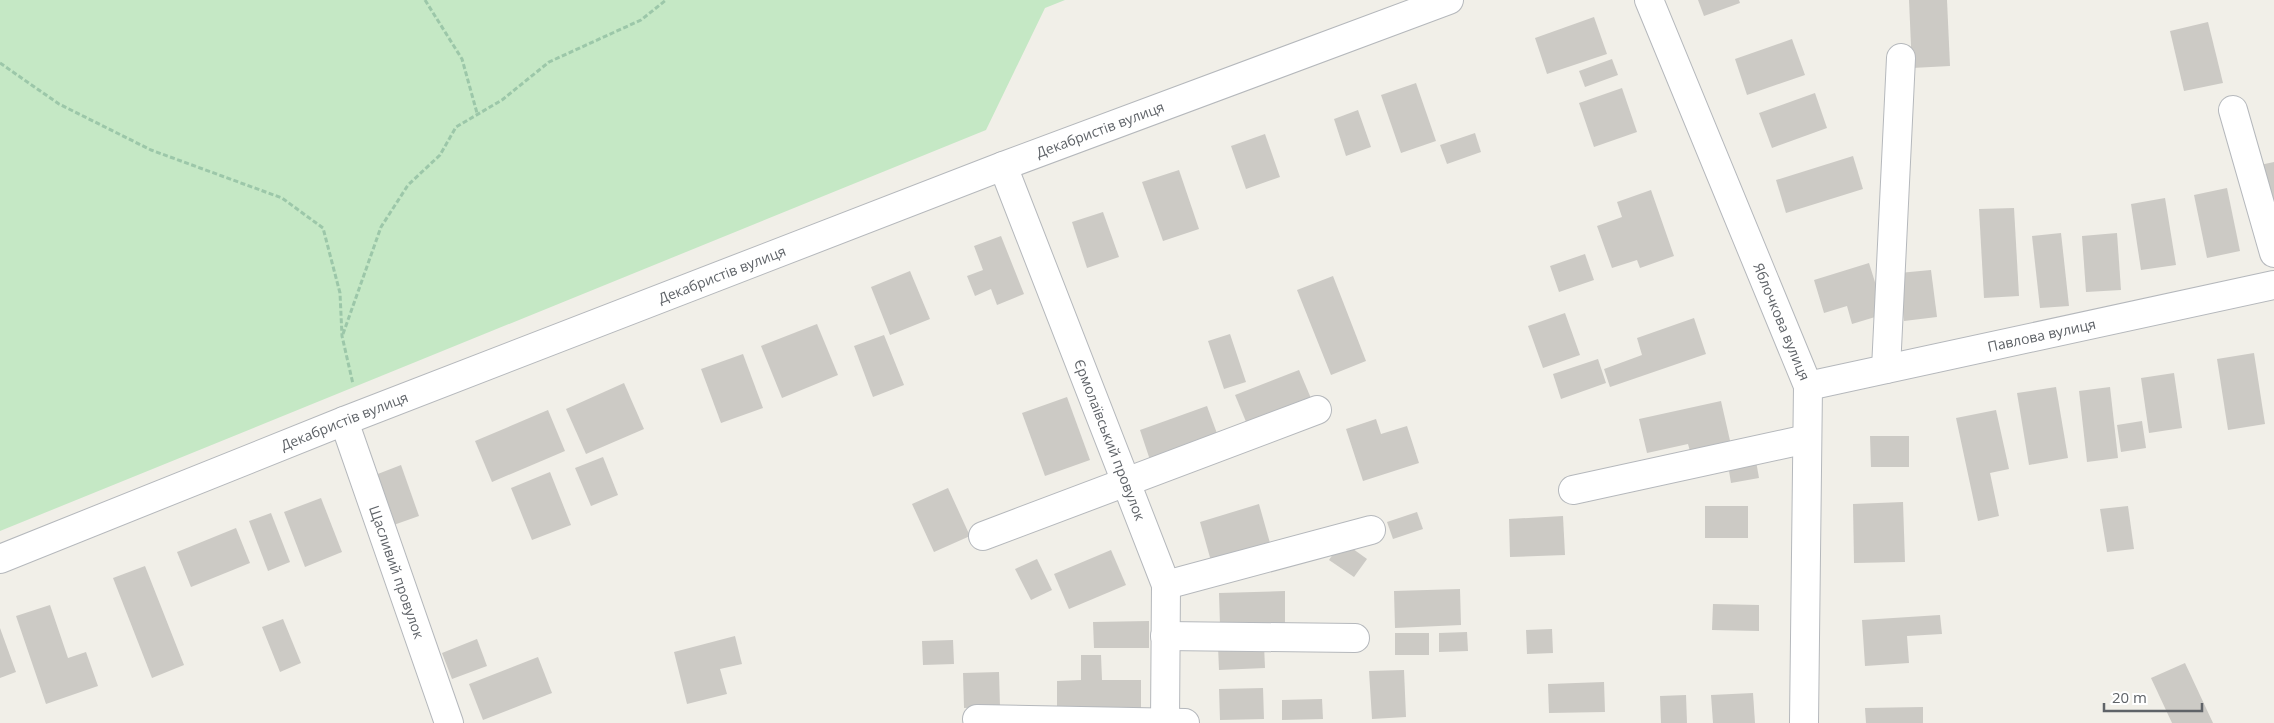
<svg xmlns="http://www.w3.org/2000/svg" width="2274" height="723" viewBox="0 0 2274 723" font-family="'Open Sans',sans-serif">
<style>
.green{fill:#c5e8c5}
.building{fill:#cccac5}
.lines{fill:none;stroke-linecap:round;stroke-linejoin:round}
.minor-casing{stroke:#b5b8bc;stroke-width:30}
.path{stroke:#9cc7a9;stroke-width:3;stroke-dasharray:5 2.5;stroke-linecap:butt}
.minor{stroke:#fff;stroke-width:28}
.labels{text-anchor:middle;stroke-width:4;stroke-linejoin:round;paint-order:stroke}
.street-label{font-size:14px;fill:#5f6368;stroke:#fff}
</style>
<rect width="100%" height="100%" fill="#f1efe8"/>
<path class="green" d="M0,0H1065L1045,8L986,130L0,531Z"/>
<g class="building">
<path d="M1698,0H1739L1740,3L1704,16Z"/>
<path d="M1909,0H1947L1950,66L1912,68Z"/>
<path d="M1594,17L1607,54L1547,74L1535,38Z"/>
<path d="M2208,22L2223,83L2184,91L2170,31Z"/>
<path d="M1792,39L1805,75L1747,95L1735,59Z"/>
<path d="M1612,59L1618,75L1585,87L1579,71Z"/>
<path d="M1416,83L1436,141L1401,153L1381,95Z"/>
<path d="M1622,88L1637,132L1594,147L1579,103Z"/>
<path d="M1815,93L1827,128L1772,148L1759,113Z"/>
<path d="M1358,110L1371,147L1346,156L1334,119Z"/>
<path d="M1475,133L1481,152L1447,164L1440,145Z"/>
<path d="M1265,134L1280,177L1246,189L1231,146Z"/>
<path d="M1853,156L1863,189L1786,213L1776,180Z"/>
<path d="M2274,162V216L2260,165Z"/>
<path d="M1179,170L1199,229L1163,241L1142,182Z"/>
<path d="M2227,188L2240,251L2207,258L2194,195Z"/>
<path d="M1651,190L1674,256L1640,268L1637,260L1612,268L1597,226L1622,217L1617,202Z"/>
<path d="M2165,198L2176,265L2141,270L2131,204Z"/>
<path d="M2014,208L2019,296L1984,298L1979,209Z"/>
<path d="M1103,212L1119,257L1087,268L1072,222Z"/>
<path d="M2061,233L2069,306L2040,308L2032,236Z"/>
<path d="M2117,233L2121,290L2086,292L2082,236Z"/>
<path d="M1001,236L1024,294L997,305L991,289L975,296L967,276L983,270L974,246Z"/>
<path d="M1585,254L1594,280L1559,292L1550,266Z"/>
<path d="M1869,263L1885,314L1852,324L1847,306L1824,313L1814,280Z"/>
<path d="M1931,270L1937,317L1904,321L1899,273Z"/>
<path d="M910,271L930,319L890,335L871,287Z"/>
<path d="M1333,276L1366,361L1331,375L1297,290Z"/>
<path d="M1565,313L1580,355L1543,368L1528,326Z"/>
<path d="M1694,318L1706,354L1610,387L1604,369L1642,355L1637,338Z"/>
<path d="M817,324L838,375L782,398L761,346Z"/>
<path d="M1230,334L1246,382L1224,389L1208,341Z"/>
<path d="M884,335L904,385L873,397L854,346Z"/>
<path d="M2254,353L2265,424L2228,430L2217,359Z"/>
<path d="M743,354L763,408L721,423L701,369Z"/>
<path d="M1598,359L1606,383L1561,399L1553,374Z"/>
<path d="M1299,370L1313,403L1249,429L1235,395Z"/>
<path d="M2174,373L2182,428L2149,433L2141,378Z"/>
<path d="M624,383L644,429L586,454L566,409Z"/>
<path d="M2056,387L2068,458L2029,465L2017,393Z"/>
<path d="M2110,387L2118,458L2087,462L2079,391Z"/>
<path d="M1067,397L1090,460L1045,476L1022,413Z"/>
<path d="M1721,401L1731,445L1691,455L1688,444L1647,453L1639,419Z"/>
<path d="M1207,406L1219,439L1151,463L1140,430Z"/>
<path d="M548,410L565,451L492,482L475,441Z"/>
<path d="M1996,410L2009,469L1990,473L1999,516L1978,521L1956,418Z"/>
<path d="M1376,419L1381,434L1407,426L1419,463L1363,481L1346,429Z"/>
<path d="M2142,421L2146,448L2121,452L2117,425Z"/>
<path d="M1870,436H1909V467H1871Z"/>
<path d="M603,457L618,495L591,506L575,468Z"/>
<path d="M1756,461L1759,478L1731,483L1728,465Z"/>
<path d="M401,465L419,516L388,527L370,477Z"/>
<path d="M550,472L571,525L532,540L511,488Z"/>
<path d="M948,488L970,536L934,552L912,504Z"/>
<path d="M321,498L342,552L305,567L284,512Z"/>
<path d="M1903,502L1905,562L1854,563L1853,504Z"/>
<path d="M1259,504L1270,543L1211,561L1200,522Z"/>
<rect x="1705" y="506" width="43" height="32"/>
<path d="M2128,506L2134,549L2107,552L2100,509Z"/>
<path d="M1417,512L1423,529L1393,539L1387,522Z"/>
<path d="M271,513L290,562L268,571L249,521Z"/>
<path d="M1563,516L1565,555L1510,557L1509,519Z"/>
<path d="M236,528L250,563L191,587L177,552Z"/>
<path d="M1342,541L1367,559L1354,577L1329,560Z"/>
<path d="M1111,550L1126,585L1069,609L1054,574Z"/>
<path d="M1037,559L1052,590L1031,600L1015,569Z"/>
<path d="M145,566L184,665L152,678L113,578Z"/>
<path d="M1460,589L1461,625L1395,628L1394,591Z"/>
<path d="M1285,591V624L1220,626L1219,593Z"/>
<path d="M1713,604L1759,605V631L1712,630Z"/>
<path d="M50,605L68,658L86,652L98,686L46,704L16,616Z"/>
<path d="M1940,615L1942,634L1907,636L1909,663L1865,666L1862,620Z"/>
<path d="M283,619L301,663L280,672L262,627Z"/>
<path d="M1149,621V648H1094L1093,622Z"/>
<path d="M0,628L16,672L0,678Z"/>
<path d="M1552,629L1553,653L1527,654L1526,630Z"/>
<path d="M1467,632L1468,651L1439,652V633Z"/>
<rect x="1395" y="633" width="34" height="22"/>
<path d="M735,636L742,664L720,669L727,694L687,704L674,652Z"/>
<path d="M477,639L487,666L452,679L442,653Z"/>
<path d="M953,640L954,664L923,665L922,641Z"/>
<path d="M1264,645L1265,668L1219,670L1218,646Z"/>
<path d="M1081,655H1101L1102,680H1141V710H1057V681L1081,680Z"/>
<path d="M538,657L552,693L483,720L469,684Z"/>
<path d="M2185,663L2213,723H2172L2151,678Z"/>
<path d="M1404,670L1406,717L1372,719L1369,671Z"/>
<path d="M999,672L1000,707L964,708L963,673Z"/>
<path d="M1604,682L1605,712L1549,713L1548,684Z"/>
<path d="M1263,688L1264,719L1220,720L1219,689Z"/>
<path d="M1753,693L1755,723H1713L1711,695Z"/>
<path d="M1686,695L1687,723H1661L1660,696Z"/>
<path d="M1322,699L1323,719L1282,720V700Z"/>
<path d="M1923,707V723H1866L1865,708Z"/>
</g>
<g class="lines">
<g class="minor-casing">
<g id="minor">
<path id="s1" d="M1649,0L1808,386L1804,723"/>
<path d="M2233,110L2274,253"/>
<path id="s2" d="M1003,166L1166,585L1165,723"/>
<path d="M1886,369L1901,58"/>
<path id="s3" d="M1808,386L2274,285"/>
<path id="s4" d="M344,421L449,723"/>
<path d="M1573,490L1807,439"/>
<path d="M983,536L1317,410"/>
<path id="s5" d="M0,559L344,421L1003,166L1449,0"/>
<path d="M1166,585L1371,530"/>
<path d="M1165,636L1355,638"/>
<path d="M977,719L1185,723"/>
</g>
</g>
<g class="path">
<path d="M425,0L462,59L477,113"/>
<path d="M0,63L59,104L151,150L282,198L323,228L340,293L342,336L353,384"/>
<path d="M343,334L381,227L408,185L440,155L456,127L502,100L549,62L641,20L666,0"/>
</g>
<use href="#minor" class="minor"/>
</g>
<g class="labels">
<g class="street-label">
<text dy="5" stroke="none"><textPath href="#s5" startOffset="1181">Декабристів вулиця</textPath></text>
<text dy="5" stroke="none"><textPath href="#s5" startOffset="776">Декабристів вулиця</textPath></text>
<text dy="5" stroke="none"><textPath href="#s1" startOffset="348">Яблочкова вулиця</textPath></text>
<text dy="5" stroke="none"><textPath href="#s3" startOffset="239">Павлова вулиця</textPath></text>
<text dy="5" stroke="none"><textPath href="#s5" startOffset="371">Декабристів вулиця</textPath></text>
<text dy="5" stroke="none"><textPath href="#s2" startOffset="294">Єрмолаївський провулок</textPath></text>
<text dy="5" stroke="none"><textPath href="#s4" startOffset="160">Щасливий провулок</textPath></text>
</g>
</g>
<path d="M2104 703v8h98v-8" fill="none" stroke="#5f6368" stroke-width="2.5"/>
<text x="2112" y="703" font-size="15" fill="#5f6368" stroke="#ffffff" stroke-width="4" paint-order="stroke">20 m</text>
</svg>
